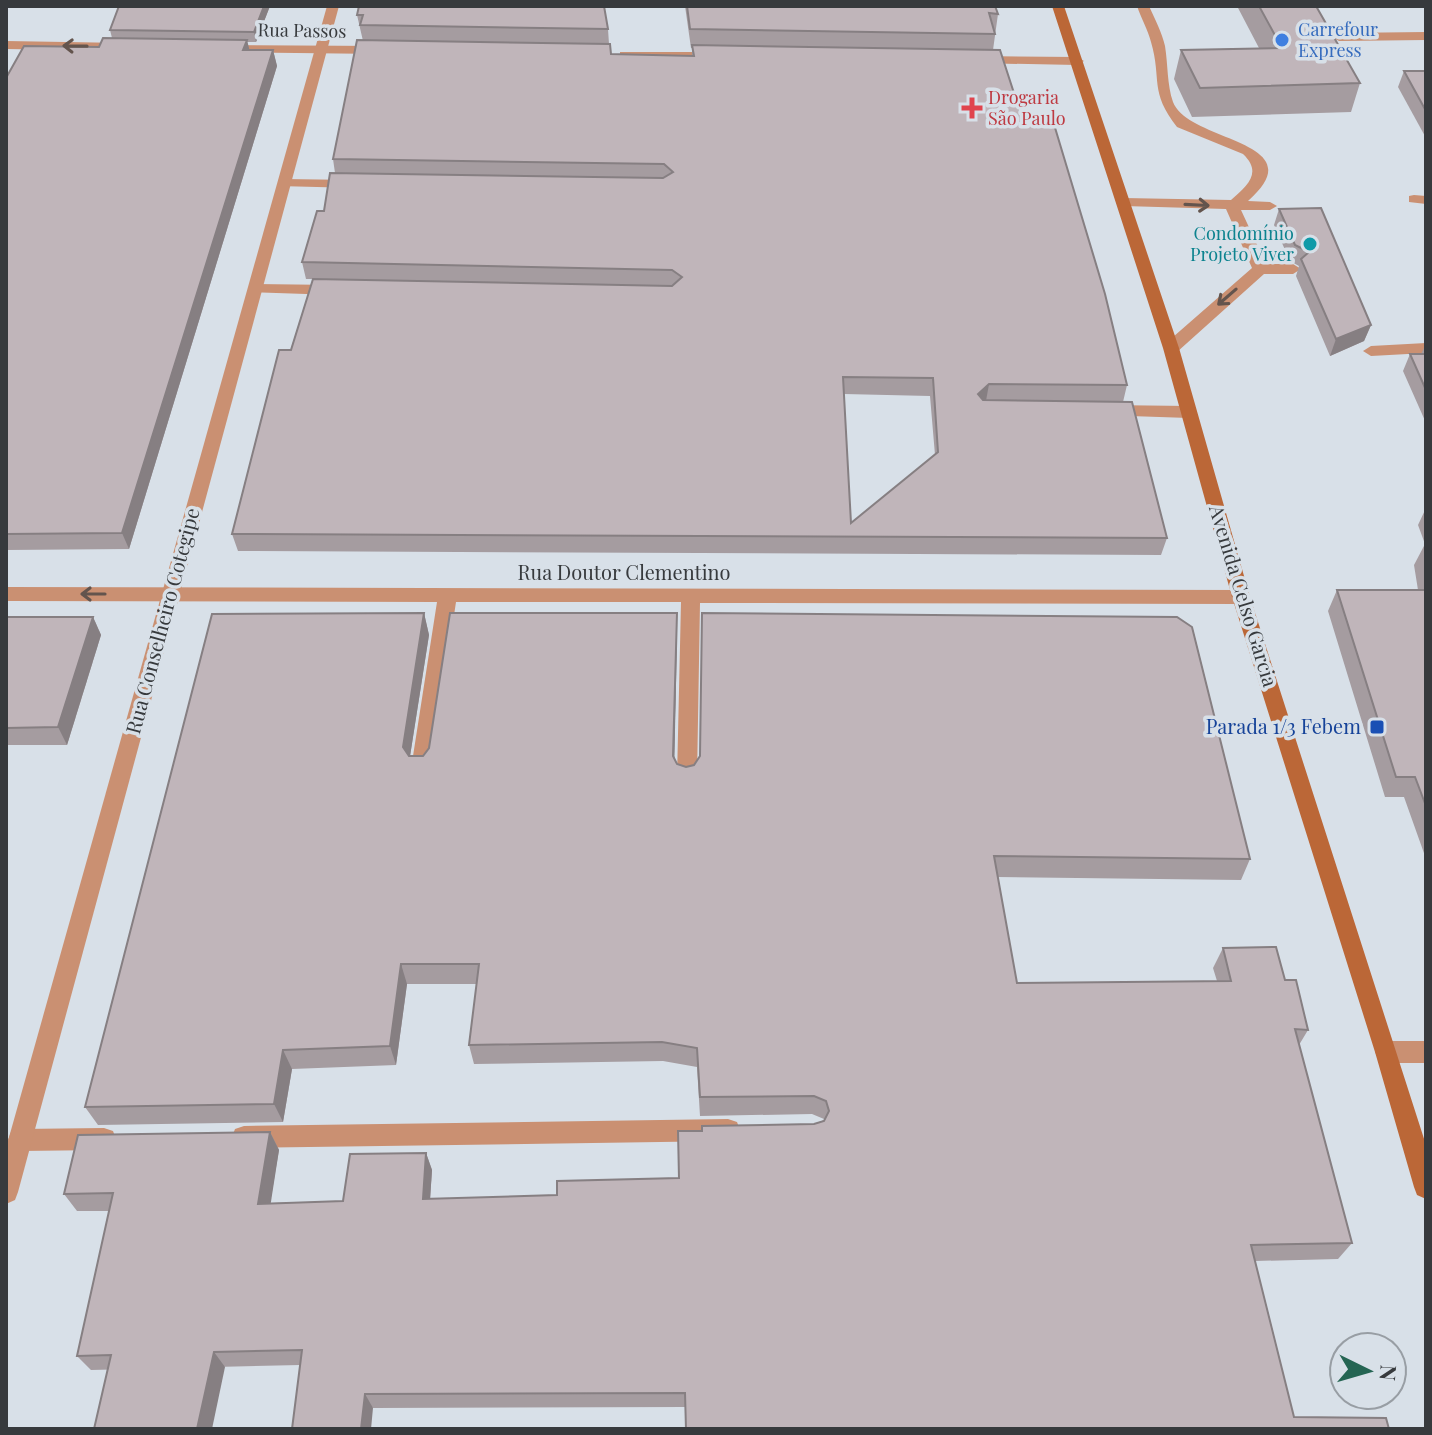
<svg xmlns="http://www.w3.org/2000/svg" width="1432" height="1435" viewBox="0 0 1432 1435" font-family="'Playfair Display',serif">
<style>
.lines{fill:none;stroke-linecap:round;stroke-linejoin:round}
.service{fill:#ca9072;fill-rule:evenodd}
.minor{fill:#ca9072;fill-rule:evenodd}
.tertiary{fill:#ca9072;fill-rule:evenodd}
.secondary{fill:#bb6737;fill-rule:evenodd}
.wall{fill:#a59ca0;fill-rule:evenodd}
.shaded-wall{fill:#867f82}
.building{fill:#c0b5ba;stroke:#867f82;stroke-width:2;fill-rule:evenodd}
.oneway{stroke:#63544d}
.shop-dot{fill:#3f7fe0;stroke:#d8e0e8;stroke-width:3}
.health-dot{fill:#e0444e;stroke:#d8e0e8;stroke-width:3}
.culture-dot{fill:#0f9aa8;stroke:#d8e0e8;stroke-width:3}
.transit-dot{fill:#1a4fb4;stroke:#d8e0e8;stroke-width:3}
.labels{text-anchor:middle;stroke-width:7;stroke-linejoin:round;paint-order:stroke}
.far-shop-label{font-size:18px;fill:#366cbe;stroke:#d8e0e8;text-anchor:start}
.far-street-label{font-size:18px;fill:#373a3d;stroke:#d8e0e8}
.far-health-label{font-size:18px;fill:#be3a42;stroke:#d8e0e8;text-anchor:start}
.far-culture-label{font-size:18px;fill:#0d838f;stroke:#d8e0e8;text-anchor:end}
.street-label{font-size:20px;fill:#373a3d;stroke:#d8e0e8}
.transit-label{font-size:20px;fill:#164399;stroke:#d8e0e8;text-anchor:end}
</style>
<rect width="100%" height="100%" fill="#d8e0e8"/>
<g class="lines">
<g class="service">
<path d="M1137,6H1149C1155,19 1162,33 1165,46C1168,64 1167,85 1173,102C1189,143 1317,140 1248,201L1270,202L1277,206L1270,210H1241L1266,264H1293L1301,269L1293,274H1264L1177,352H1165V344L1252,268L1226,209L1124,206L1117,202L1124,198L1231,200C1247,186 1263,173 1243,154L1177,127C1149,91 1162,80 1151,42C1148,30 1141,18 1137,6Z"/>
<path d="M1426,32V40L1339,41L1332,37L1339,33Z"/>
<path d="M1414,195L1426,196V204L1409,202V196Z"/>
<path d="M1426,343V353L1371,356L1363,351L1371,346Z"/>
<path d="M1106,405L1189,406L1197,412L1189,418L1100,415L1098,411L1100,407Z"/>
<path d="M728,1119L737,1122L740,1130L737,1138L728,1141L244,1148L235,1145L232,1137L235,1129L244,1126Z"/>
<path d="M104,1128L113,1131L116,1139L113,1147L104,1150L20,1151L11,1148L8,1140L11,1132L20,1129Z"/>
</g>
<g class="minor">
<path d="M6,41L125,43L132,47L125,51L6,49Z"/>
<path d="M216,45L381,46L388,50L381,54L221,52L214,48Z"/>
<path d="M620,52H717L724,56L717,60L625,59L620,58Z"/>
<path d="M977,56L1077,57L1084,61L1077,65L972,63L970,60Z"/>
<path d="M283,179L356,180L363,184L356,188L278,186V180Z"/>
<path d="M255,284L336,285L344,290L336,295L249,292V286Z"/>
<path d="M6,587L1241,590L1250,597L1241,604L700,603L697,778L694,784L687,786L680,784L677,778L681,602H456L431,769L428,775H414L411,769L437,602L6,601Z"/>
<path d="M1387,1041H1426V1063H1387L1379,1060L1375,1052L1379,1044Z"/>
</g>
<path class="tertiary" d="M327,6H339L18,1192L15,1200L6,1204V1148Z"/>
<path class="secondary" d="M1052,6H1064L1179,348L1250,597L1426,1145V1199L1417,1195L1414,1187L1375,1052L1232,597L1163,348Z"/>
</g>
<g class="wall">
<path d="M270,6L256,42H247L249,50H273L277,66L129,549L6,550V78L99,47L112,38L110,30Z"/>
<path d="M685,6L900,7V6H995L998,14L993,50L1023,121L1127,385L1123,402L1167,538L1161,555L238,551L232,534L313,279H306L302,262L324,211L335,173L333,159L363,41L357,15L608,29L609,44L611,54L692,56V48H691ZM844,394L930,396L935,455L851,523Z"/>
<path d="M1237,6H1316L1360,83L1351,112L1192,117L1174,79L1181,50L1259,48Z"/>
<path d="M1404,71H1426V138L1398,87Z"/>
<path d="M1279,209L1371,325L1364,341L1330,356L1296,276L1299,266L1290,261L1274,225Z"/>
<path d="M1424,348H1426V423L1403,371L1410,354H1421Z"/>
<path d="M1426,508V856H1425L1404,797H1385L1328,611L1337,590H1418L1414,565L1425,544L1418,525Z"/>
<path d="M424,613L429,635L410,756H423L677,613L674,759L677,764L686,767L1250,859L1241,880L997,877L1017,983L1217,981L1213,968L1223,948L1285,980L1308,1030L1299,1045L1352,1243L1338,1259L1255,1261L685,1407L373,1408L300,1365L91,1370L77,1356L109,1211H77L64,1194L270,1132L279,1150L270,1203L343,1201L426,1153L432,1170L430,1199L557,1195L679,1178L824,1120V1119L812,1114L700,1116L697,1067L663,1061L474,1064L469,1045L477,984H407L396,1065L292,1069L283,1122L98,1125L85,1107Z"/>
<path d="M6,617H93L101,635L67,745H6Z"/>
</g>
<g class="shaded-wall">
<path d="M264,6H270L256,42L254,32Z"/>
<path d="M247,40L251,56L243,50Z"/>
<path d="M273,50L277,66L129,549L122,533Z"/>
<path d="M1371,325L1364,341L1330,356L1336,339Z"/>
<path d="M989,384L986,401L975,411L978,394Z"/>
<path d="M424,613L429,635L408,769L403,747Z"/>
<path d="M677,613V636L674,778L673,756Z"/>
<path d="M93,617L101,635L67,745L58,727Z"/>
<path d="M401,964L407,984L396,1065L390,1046Z"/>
<path d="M283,1050L292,1069L283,1122L274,1104Z"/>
<path d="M270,1132L279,1150L268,1221L258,1204Z"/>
<path d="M426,1153L432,1170L429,1216L423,1199Z"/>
<path d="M214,1352L225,1367L212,1429H197Z"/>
<path d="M365,1394L373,1408L371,1429H361Z"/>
</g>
<g class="building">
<path d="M119,6H264L254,32L110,30Z"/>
<path d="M359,6H604L608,29L360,25L363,15H357Z"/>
<path d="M687,6L907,7V6H995L998,14L989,13L995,34L690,29Z"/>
<path d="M1259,6H1316L1360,83L1200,88L1181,50L1282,48Z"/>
<path d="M103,38L247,40L243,50H273L122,533L6,534V78L24,46L99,47Z"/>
<path d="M357,40L610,44L611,54L694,56L692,45L1000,50L1023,121H1053L1105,294L1127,385L989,384L978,394L983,400L1132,402L1167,538L232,534L279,350H291L313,279L672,286L682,277L672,270L302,262L317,211H324L330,173L663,178L673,172L664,164L333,159ZM843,377L933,378L938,452L851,523Z"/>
<path d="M1404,71H1426V111Z"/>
<path d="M1321,208L1371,325L1336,339L1301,259L1309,252L1295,245L1279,209Z"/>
<path d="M1410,354H1426V390Z"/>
<path d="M1337,590H1426V806L1415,777H1396Z"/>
<path d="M424,613L403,747L409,756H423L429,748L450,613H677L673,756L677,764L686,767L694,765L700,756L702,613L1177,617L1192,627L1250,859L994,856L1017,983L1231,981L1223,948L1276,947L1285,980H1296L1308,1030L1295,1029L1352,1243L1251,1245L1294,1417L1386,1418L1389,1429H686L685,1393L365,1394L361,1429H292L302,1350L214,1352L197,1429H94L111,1355L77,1356L113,1193L64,1194L78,1135L270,1132L258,1204L343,1201L350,1154L426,1153L423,1199L557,1195V1181L679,1178L678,1131H702V1126L814,1124L824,1121L829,1111L826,1101L814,1096L700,1097L697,1048L662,1042L469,1045L479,964H401L390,1046L283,1050L274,1104L85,1107L212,614Z"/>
<path d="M6,617H93L58,727L6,728Z"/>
</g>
<defs><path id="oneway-shaft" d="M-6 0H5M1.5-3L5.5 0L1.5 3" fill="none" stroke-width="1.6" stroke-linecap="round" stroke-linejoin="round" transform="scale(2)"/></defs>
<g class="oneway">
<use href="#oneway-shaft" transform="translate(75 46) rotate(-179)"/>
<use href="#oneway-shaft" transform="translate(1197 205) rotate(3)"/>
<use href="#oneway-shaft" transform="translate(1227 297) rotate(139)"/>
<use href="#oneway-shaft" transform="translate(93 594) rotate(180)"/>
</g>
<circle class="shop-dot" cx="1282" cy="40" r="8"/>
<path class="health-dot" d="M968 96h8v8h8v8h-8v8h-8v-8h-8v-8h8z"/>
<circle class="culture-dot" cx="1310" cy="244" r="8"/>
<rect class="transit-dot" x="1369" y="719" width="16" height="16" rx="4"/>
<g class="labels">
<g class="far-shop-label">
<text x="1298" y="36">Carrefour<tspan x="1298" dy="21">Express</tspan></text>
</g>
<g class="far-street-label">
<text transform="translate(302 31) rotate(1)" y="6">Rua Passos</text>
</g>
<g class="far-health-label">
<text x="988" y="104">Drogaria<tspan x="988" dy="21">São Paulo</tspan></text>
</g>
<g class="far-culture-label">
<text x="1294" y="240">Condomínio<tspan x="1294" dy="21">Projeto Viver</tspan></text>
</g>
<g class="street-label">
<text x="624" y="580">Rua Doutor Clementino</text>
<text transform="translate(1243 596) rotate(73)" y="7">Avenida Celso Garcia</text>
<text transform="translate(163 621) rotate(-75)" y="7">Rua Conselheiro Cotegipe</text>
</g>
<g class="transit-label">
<text x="1361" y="734">Parada 1/3 Febem</text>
</g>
</g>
<rect width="1432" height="1435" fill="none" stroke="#373a3d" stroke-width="16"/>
<g transform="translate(1368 1371) rotate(95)"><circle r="38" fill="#d8e0e8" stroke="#989ea4" stroke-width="2"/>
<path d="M0-6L14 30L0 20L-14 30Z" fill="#256553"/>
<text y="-12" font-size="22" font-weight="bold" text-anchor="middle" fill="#373a3d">N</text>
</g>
</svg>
